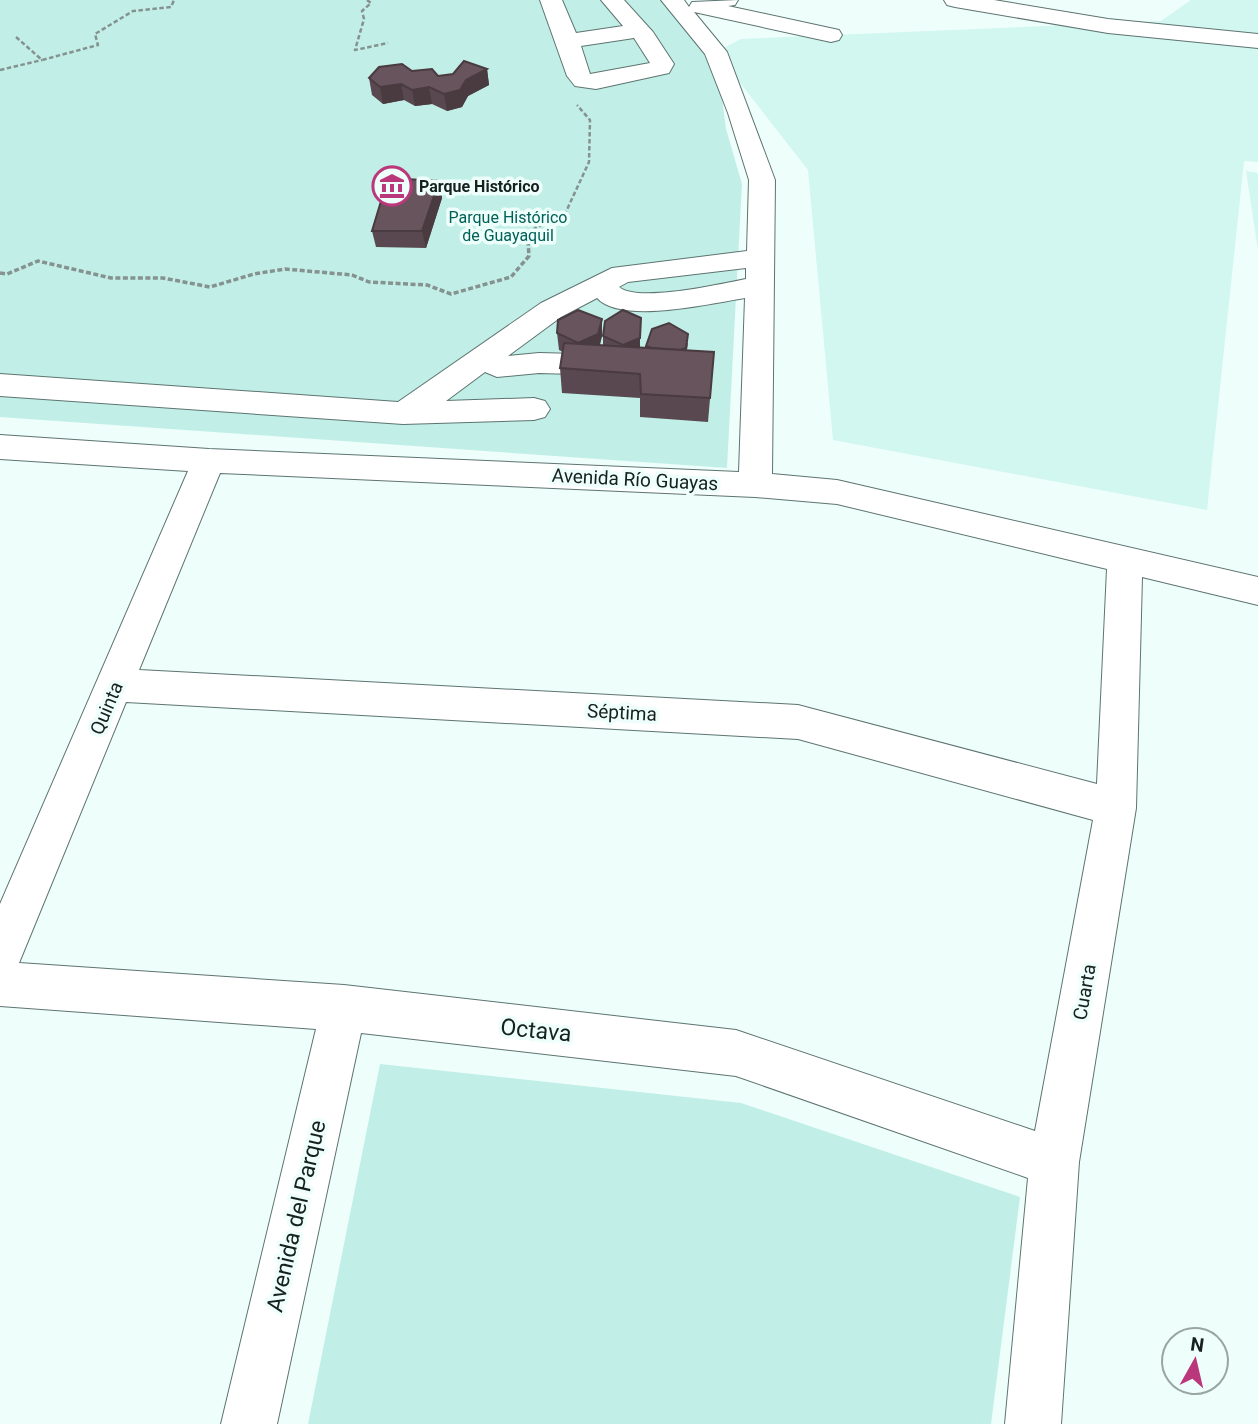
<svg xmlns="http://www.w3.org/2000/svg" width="1258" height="1424" viewBox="0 0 1258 1424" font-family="Roboto,sans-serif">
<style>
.built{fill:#d2f6f0}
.green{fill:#c1efe7}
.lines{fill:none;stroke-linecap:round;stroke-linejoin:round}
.minor-casing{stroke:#5d7470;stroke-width:2}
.path-far1{stroke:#85928f;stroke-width:2.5;stroke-dasharray:4.5 2.5;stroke-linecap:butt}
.path{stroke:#85928f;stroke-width:3.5;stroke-dasharray:5 2.5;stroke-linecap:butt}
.minor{fill:#fff;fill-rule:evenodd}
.wall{fill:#59484f}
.shaded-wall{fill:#493b40}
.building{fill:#68545c;stroke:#493b40;stroke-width:2}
.labels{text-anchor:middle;stroke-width:7;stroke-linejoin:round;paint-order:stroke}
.far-poi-label{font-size:16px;font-weight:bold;fill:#16201e;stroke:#eefefb;text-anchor:start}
.far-park-label{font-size:16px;fill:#016057;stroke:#eefefb}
.street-label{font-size:19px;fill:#16201e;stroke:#eefefb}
.near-street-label{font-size:23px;fill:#16201e;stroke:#eefefb}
</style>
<rect width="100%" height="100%" fill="#eefefb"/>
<g class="built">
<path d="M1191,0H1258V162L1244,161L1207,510L833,440L808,170L716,52L741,39L1161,21Z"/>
<path d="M1246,171L1258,173V250Z"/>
</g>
<g class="green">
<path d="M0,0H668L716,52L726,129L742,184L727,468L0,417Z"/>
<path d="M380,1064L741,1103L1020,1197L991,1424H308Z"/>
</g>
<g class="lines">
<g class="minor-casing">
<g id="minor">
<path d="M540,0H562L576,33L623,26L601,0H624L653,32L674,64L669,73L596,89L575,86L567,76ZM634,38L650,63L590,74L581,46Z"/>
<path d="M661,0H684L689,7L692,2L738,0L735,5L728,6L839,30L842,35L839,40L831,42L694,12L727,52L775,180L772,474L837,480L1258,577V605L1142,577L1136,808L1079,1162L1061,1424H1005L1028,1178L736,1076L361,1033L277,1424H221L316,1029L0,1006V904L188,471L0,459V435L209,449L739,472L745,298C712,303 622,325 597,298L561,317L508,356L539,353L613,355L624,358L628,365L624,372L613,375L539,373L497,377L485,372L446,401L534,398L545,401L550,409L545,417L534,420L403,424L0,396V374L398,402L541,303L612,268L747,251L749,180L728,113L705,54ZM746,268V279C720,284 638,303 619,287L628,282ZM220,473L755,497L837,504L1107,569L1097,784L798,705L139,670ZM126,702L798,739L1093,820L1035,1131L736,1030L344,985L19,963Z"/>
<path d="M944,0H994L1108,19L1258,34V48L1108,33L955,7L947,5Z"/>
</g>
</g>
<g class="path-far1">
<path d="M367,0L371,3L362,11L364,19L355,50L388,43"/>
<path d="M16,37L42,60L98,45L95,34L133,11L171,7L174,0"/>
<path d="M0,70L42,60"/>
<path d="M528,243L535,228L564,216L589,162L590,120L577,105"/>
</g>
<path class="path" d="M0,273L7,274L38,261L111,278H163L210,287L254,274L285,269L352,275L369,282L427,285L451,294L511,277L529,256L528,241"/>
<use href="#minor" class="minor"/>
</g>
<g class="wall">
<path d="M487,69L489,85L468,96L462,107L447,111L432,104L415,106L404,100L383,104L372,95L369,78L412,71L438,76Z"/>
<path d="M439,181L442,198L426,248L376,247L372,231Z"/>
<path d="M602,319V336L600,345L603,346V336L640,348H646V346L688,343L687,350L714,352L708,422L640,417V398L562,393L560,368L563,352L559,350L557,333Z"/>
</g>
<g class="shaded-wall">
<path d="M487,69L489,85L468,96L462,107L447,111L444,94L466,80Z"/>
<path d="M401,84L404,100L383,104L380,87Z"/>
<path d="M429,87L432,104L415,106L412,90Z"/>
<path d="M439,181L442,198L426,248L422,231Z"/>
<path d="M602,319V336L598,350L579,360L578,343Z"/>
<path d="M640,338V354L623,362V345Z"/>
</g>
<g class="building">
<path d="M464,61L487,69L466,80L460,90L444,94L429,87L412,90L401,84L380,87L369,78L379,67L402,64L412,71L432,69L438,76L453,74Z"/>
<path d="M388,178L439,181L422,231H372Z"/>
<path d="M578,310L602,319L598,334L578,343L557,333L558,320Z"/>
<path d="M623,310L641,318L640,338L623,345L603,336L605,321Z"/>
<path d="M669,323L688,334L686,348L680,350L652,348L646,346L652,329Z"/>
<path d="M564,343L714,352L710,398L641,394L640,374L560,368Z"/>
</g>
<defs>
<g id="museum-ring" transform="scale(2.0125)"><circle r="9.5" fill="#eefefb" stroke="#bb377b" stroke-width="1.5"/><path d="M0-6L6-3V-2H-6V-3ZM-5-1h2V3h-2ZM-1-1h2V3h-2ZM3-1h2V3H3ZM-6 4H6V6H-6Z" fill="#bb377b"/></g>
</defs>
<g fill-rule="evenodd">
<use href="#museum-ring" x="392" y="186"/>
</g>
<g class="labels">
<g class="far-poi-label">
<text x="419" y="192">Parque Histórico</text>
</g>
<g class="far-park-label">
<text x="508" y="223">Parque Histórico<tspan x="508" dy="18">de Guayaquil</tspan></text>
</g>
<g class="street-label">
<text transform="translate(635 479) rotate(3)" y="7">Avenida Río Guayas</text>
<text transform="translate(106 708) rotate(-67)" y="7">Quinta</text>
<text transform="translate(622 712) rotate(3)" y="7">Séptima</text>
<text transform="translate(1084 992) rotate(-80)" y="7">Cuarta</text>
</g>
<g class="near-street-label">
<text transform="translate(536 1030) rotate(6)" y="8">Octava</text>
<text transform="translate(296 1216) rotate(-77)" y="8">Avenida del Parque</text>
</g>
</g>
<g transform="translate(1195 1361) rotate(8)"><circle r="33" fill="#eefefb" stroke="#98a5a3" stroke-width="2"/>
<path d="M0-5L12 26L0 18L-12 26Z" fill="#bb377b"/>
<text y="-10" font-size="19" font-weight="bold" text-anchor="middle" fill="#16201e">N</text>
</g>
</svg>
